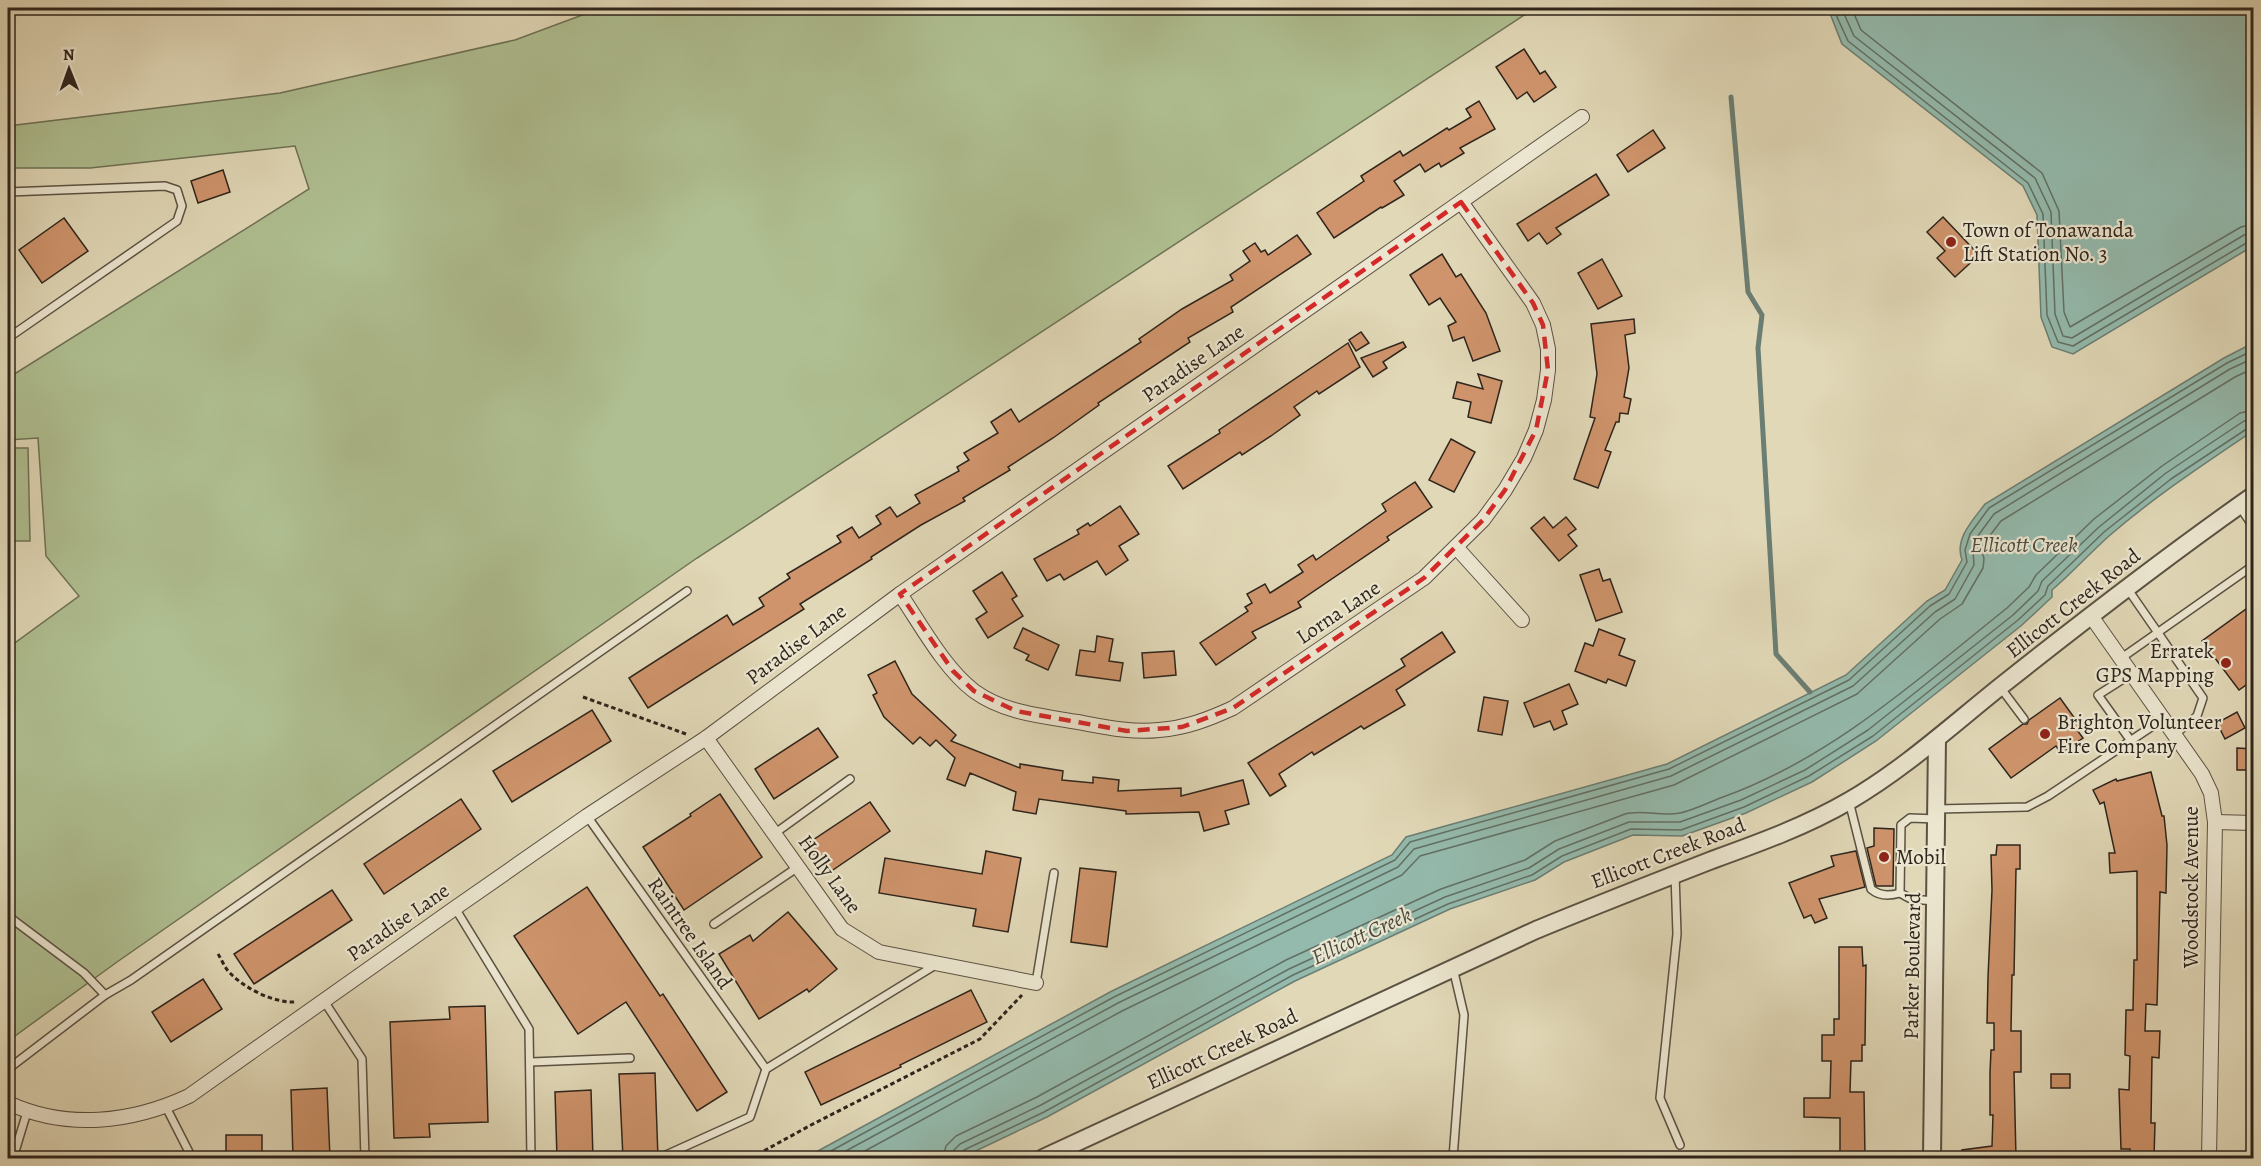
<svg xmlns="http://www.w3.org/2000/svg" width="2261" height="1166" viewBox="0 0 2261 1166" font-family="Alegreya,serif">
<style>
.green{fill:#afbf91;stroke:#6e7256;stroke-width:1.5}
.water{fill:#94baad;stroke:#6b7e73;stroke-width:1.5}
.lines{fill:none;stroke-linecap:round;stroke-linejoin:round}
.shore{stroke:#617064;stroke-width:1.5}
.stream{stroke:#6b7e73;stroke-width:5}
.building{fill:#cf946c;stroke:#2e251c;stroke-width:1.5}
.service-casing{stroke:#5b5243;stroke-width:10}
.minor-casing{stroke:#5b5243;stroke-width:16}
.tertiary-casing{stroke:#5b5243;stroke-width:20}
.path{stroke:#2e251c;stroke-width:3;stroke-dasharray:4.5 3;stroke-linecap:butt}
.service{stroke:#ece6d0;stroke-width:7}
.minor{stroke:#ece6d0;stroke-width:14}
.tertiary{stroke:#ece6d0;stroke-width:16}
.marked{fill:none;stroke:#d62828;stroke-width:4.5;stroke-dasharray:12 8;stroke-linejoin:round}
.poi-dot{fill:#8f2418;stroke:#ece6d0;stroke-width:2}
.labels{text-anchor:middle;stroke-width:4.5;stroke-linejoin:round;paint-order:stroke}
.poi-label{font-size:21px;fill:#2e251c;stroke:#ece6d0;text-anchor:start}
.street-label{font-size:21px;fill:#2e251c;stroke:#ece6d0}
.water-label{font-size:22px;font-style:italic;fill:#484a40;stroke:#ece6d0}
</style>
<rect width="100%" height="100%" fill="#e1d8b7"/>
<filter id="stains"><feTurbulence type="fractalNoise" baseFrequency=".00333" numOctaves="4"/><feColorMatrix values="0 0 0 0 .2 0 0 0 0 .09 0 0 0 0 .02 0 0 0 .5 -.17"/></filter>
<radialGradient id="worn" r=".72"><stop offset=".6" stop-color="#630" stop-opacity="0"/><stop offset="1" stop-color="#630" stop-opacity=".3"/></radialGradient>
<g class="green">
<path d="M601,8H1535L697,558L117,962L8,1041V648L79,596L46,556L38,438L8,440V378L309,189L295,146L90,168H8V126L280,93L515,40Z"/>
<path d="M8,448H28L30,541H8Z"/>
</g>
<g class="water">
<path d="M1834,8H2253V246L2073,354L2052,347L2041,317L2037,215L2023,186L1842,44L1831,16Z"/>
<path d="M2253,343V431C2204,464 2154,497 2109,536C2089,554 2072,573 2052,590V597L2022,625L1876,741L1812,782L1746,813L1682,836L1633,835L1564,862L1535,880L1450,909L1295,981L1047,1117L961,1158H805L1112,991L1392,855L1406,837L1667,764L1846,675L1927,601L1945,590L1962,560C1954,539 1973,520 1985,504L2224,358Z"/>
</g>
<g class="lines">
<g class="shore">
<path d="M1839,8L1837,17L1848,41L2028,183L2043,214L2047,315L2058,342L2073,346L2248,242L2254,241"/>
<path d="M1846,8L1845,16L1854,36L2035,178L2051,212L2055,314L2063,336L2072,338L2244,235L2254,233"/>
<path d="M1855,8V16L1861,30L2042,173L2059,211L2064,312L2070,327L2241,227L2254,224"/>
<path d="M818,1158L1114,997L1395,860L1410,842L1669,769L1849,680L1930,606L1949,594L1967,562L1965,550L1970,534L1989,508L2227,363L2254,350"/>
<path d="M833,1158L1118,1003L1398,867L1414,849L1671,776L1853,686L1935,612L1955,599L1974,565L1973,550L1977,537L1994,514L2230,369L2254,358"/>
<path d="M852,1158L1122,1011L1402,875L1420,856L1674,785L1857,694L1940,619L1962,604L1983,568L1984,559L1982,550L1985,542L2001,521L2235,377L2254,368"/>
<path d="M943,1158L946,1146L956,1136L1037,1097L1286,960L1441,889L1525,860L1555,841L1625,814C1643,809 1662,817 1680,813C1694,810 1709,802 1723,797C1832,758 1918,679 2007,608L2029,587L2036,575L2094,519L2162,466L2240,413L2254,410"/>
<path d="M952,1158L954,1150L960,1144L1041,1105L1289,969L1445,897L1529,868L1559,849L1629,822H1680L1741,800L1805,770L1868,730L2013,615L2038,591L2042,581L2099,527L2166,473L2244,421L2254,419"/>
<path d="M960,1158L964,1150L1044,1112L1293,975L1448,904L1532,875L1562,856L1631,829L1681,830L1744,807L1809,776L1873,736L2018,620L2045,595L2048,586L2104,532L2171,479L2248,428L2254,426"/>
</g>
<path class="stream" d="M1731,97L1748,292L1762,315L1758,348L1776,654L1810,692"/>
</g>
<g class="building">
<path d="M1524,49L1540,74L1545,71L1556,87L1534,102L1527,92L1517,99L1496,67Z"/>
<path d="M1479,101L1495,129L1460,148L1464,153L1441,167L1439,163L1425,172L1420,164L1394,181L1404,195L1382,208L1381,207L1334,238L1317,213L1364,181L1361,176L1400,151L1403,156L1447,128L1449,130L1471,117L1466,109Z"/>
<path d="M1653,130L1665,148L1628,172L1617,155Z"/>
<path d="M223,170L230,192L198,203L191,181Z"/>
<path d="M1596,174L1609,195L1556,228L1561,234L1547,244L1539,233L1528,241L1517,224Z"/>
<path d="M1943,217L1979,255L1955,277L1937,258L1945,251L1927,232Z"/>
<path d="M64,218L88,251L42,283L19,250Z"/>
<path d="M1297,235L1311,254L1231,307L1233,312L1188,338L1190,342L1098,403L1099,405L1053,438L1008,467L1010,470L963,498L965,501L921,525L871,557L872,559L800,604L804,609L648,708L629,678L727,615L733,625L764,606L759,598L790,578L787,574L841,542L837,536L852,527L859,538L881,524L876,516L890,507L897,517L920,503L915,495L959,471L957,467L969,460L964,453L998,433L991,422L1011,409L1019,422L1141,342L1139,339L1182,309L1233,280L1230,275L1250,261L1243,251L1255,243L1261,252L1265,250L1268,255Z"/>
<path d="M1442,254L1456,277L1461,274L1486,313L1500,351L1473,361L1464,337L1453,341L1448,326L1456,322L1440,298L1429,305L1410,275Z"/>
<path d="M1602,259L1622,296L1598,309L1578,273Z"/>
<path d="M1634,319L1635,333L1625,335L1629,368L1624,397L1631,399L1628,414L1620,413L1619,422H1616L1605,450L1611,452L1598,488L1574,479L1595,418L1590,417L1597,374L1591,324Z"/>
<path d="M1361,332L1369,343L1356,351L1349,340Z"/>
<path d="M1403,342L1406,347L1383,362L1387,368L1373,377L1361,358Z"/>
<path d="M1348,343L1360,367L1319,394L1317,391L1294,407L1300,415L1271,436L1242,455L1240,452L1183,489L1168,466L1220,433L1219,430Z"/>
<path d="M1478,374L1502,381L1491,423L1468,417L1471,402L1453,398L1457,382L1483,389Z"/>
<path d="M1451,439L1475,452L1454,492L1429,480Z"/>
<path d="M1415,482L1432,507L1387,537L1389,540L1298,602L1301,607L1252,632L1256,638L1216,665L1200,643L1248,611L1245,607L1252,603L1247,594L1265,584L1270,593L1303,572L1298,565L1313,555L1316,560L1386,511L1382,504Z"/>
<path d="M1120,506L1139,534L1119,546L1128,560L1106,575L1097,561L1064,580L1060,574L1047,581L1034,559L1079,534L1077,530L1088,523L1090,526Z"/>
<path d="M1544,517L1553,528L1566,517L1576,529L1568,535L1577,546L1559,561L1531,528Z"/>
<path d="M1599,569L1603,581L1610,579L1622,612L1596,621L1580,575Z"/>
<path d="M1002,572L1017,596L1012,599L1023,616L988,638L976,619L987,612L973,591Z"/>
<path d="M2253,604V680L2239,690L2202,641Z"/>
<path d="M1023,628L1059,645L1048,670L1026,660L1029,655L1014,648Z"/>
<path d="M1599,629L1625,639L1619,655L1635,661L1626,686L1608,679L1606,683L1575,671L1585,643L1593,646Z"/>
<path d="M1442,632L1455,652L1396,690L1405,705L1364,729L1361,726L1314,755L1312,752L1279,774L1286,786L1270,796L1248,763L1405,666L1401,659Z"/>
<path d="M1097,636L1113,639L1109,661L1123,663L1120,681L1076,675L1080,650L1095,652Z"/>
<path d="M1174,651L1176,675L1144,678L1142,653Z"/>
<path d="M895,661L912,694L956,735L951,741L1020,768V764L1063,771L1062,780L1093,783V777L1119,780L1118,791L1181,788V796L1243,780L1249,804L1225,811L1229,824L1204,831L1199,812L1126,814V811L1039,799L1036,814L1013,810L1016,792L970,773L965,786L947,779L955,758L936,740L930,746L920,737L913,744L884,717L873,695L877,693L868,675Z"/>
<path d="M1569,684L1578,704L1562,711L1567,724L1554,730L1550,721L1534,727L1524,703Z"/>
<path d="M1484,697L1508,701L1502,735L1478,731Z"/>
<path d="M2060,698L2081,727L2077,730L2083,738L2061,753L2056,746L2011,778L1989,749L2023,724H2027L2029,720Z"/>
<path d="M592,710L611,741L512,802L493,771Z"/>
<path d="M2237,712L2245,728L2225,739L2217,723Z"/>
<path d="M818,728L838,757L774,799L755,769Z"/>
<path d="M2237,748L2253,749V770H2237Z"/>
<path d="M2151,772L2162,816H2164L2167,845L2166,893L2160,892L2157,1005L2146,1004L2145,1031H2160L2159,1058L2152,1057L2151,1123H2155L2154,1158H2130V1149H2121L2119,1089L2129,1090L2130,1056L2125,1055L2126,1010H2133L2134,960H2137V871L2110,873L2109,853H2115L2104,802L2100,804L2093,790L2116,779L2117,781Z"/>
<path d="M720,794L762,857L684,910L643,847L691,816L690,814Z"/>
<path d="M461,799L481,829L384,894L364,864Z"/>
<path d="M870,802L890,831L827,874L807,844Z"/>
<path d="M1874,828L1894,829L1893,886H1876L1867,848L1874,846Z"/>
<path d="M1997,845H2020V869H2016L2014,975H2012L2011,1031H2021V1072H2014L2016,1158H1963L1962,1150L1992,1146L1993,1115H1990V1073L1991,1050H1994V1023H1987L1988,977L1992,890L1991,855H1996Z"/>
<path d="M986,851L1021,858L1008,932L973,926L976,909L879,893L885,858L982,874Z"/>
<path d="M1856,851L1865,887L1819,899L1827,918L1815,923L1811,915L1804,918L1789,883L1834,866L1831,856Z"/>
<path d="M1080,868L1116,872L1107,947L1071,942Z"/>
<path d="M587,887L660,996L663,994L727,1092L697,1111L626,1002L578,1034L514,936Z"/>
<path d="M332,890L352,920L254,984L234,954Z"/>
<path d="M788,912L837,969L809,992L807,989L759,1019L719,954L750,935L753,941Z"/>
<path d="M1839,947H1862L1863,966L1866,965L1865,1045H1862V1061H1851L1850,1092H1864L1865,1158H1840V1118L1804,1117V1098H1830L1831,1061H1822V1035H1834V1019H1839Z"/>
<path d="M203,979L222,1009L171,1042L152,1012Z"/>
<path d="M971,990L987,1022L900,1065L901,1067L821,1105L805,1072Z"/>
<path d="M485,1006L488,1122L429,1124L430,1137L394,1138L390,1022L450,1019L449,1007Z"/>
<path d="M655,1073L658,1158H623L619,1074Z"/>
<rect x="2051" y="1074" width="19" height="14"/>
<path d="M327,1088L330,1158H293L291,1090Z"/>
<path d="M591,1090L593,1158H557L555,1092Z"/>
<rect x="226" y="1135" width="36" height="23"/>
</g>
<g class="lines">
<g class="service-casing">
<g id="service">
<path d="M8,192L165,186L177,190L182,206L177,221L8,338"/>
<path d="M2240,507L2254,528"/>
<path d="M2127,588L2203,698L2197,716L2174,735"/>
<path d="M2120,659L2254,565"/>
<path d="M2000,687L2024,719"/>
<path d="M2131,741L2098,695L2131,674"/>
<path d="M1849,801L1871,889C1879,896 1890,896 1900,893"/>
<path d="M1937,809L2027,807L2048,796L2163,719"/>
<path d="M587,816L766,1069"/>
<path d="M774,834L850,779"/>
<path d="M1675,874L1677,934L1660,1098L1680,1145"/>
<path d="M1935,901L1911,899L1900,893L1901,825L1910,818L1937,819"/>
<path d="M455,908L529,1029L531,1158"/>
<path d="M8,916L84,973L105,995L8,1069"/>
<path d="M714,924L798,867"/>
<path d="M1036,983L1054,873"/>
<path d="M105,995L131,980L687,591"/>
<path d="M324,1001L362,1059L365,1158"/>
<path d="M531,1062L630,1058"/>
<path d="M166,1107L192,1158"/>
<path d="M666,1155L750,1117L766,1069L937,964"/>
<path d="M13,1158L27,1112"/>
<path d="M1453,1158L1464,1015L1453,968"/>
</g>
</g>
<g class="minor-casing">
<g id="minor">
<path d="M1456,547L1522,620"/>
<path d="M900,594C921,625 944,668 974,691C1004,713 1042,716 1078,722C1105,727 1132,733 1159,730C1186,728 1209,719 1233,708L1424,578L1483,520L1505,490L1524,458L1536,430L1544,400L1548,370V349L1543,325L1533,303L1461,202"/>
<path d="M2091,616L2202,774L2211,793L2215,822L2209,1158"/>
<path d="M706,738L842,929L879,952L1036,983"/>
<path d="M2215,822L2254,823"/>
<path d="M8,1103C67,1130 131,1123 189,1096L455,908L587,816L706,738L900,594L1582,117"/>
</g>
</g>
<g class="tertiary-casing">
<g id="tertiary">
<path d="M1043,1158L1536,930C1594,906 1653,883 1712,860C1759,843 1806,826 1849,801C1904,769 1951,726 2001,686C2083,621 2167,556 2254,495"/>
<path d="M1932,1158L1937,739"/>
</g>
</g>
<g class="path">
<path d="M583,697L686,734"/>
<path d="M218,954C222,960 225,969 231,974C246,989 274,1003 295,1002"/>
<path d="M751,1158L811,1125L980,1039L1022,995"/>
</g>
<use href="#service" class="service"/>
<use href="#minor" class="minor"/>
<use href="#tertiary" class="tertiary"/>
</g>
<path class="marked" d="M1461,202L1533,303L1543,325L1548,370L1536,430L1505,490L1483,520L1424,578L1233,708L1182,727L1127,731L1016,711L974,691L953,671L900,594Z"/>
<g class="poi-dot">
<circle cx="1951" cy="242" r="6"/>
<circle cx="2226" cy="663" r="6"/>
<circle cx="2045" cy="734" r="6"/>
<circle cx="1884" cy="857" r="6"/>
</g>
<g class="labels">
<g class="poi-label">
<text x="1963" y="237">Town of Tonawanda<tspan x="1963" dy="24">Lift Station No. 3</tspan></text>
<text x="2214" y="658" text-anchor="end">Erratek<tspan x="2214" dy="24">GPS Mapping</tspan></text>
<text x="2057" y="729">Brighton Volunteer<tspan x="2057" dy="24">Fire Company</tspan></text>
<text x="1896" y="864">Mobil</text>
</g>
<g class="street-label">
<text transform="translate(1193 363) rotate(-35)" y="7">Paradise Lane</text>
<text transform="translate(2073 603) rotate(-38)" y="7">Ellicott Creek Road</text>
<text transform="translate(1338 612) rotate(-34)" y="7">Lorna Lane</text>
<text transform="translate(796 644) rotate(-37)" y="7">Paradise Lane</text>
<text transform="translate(1668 853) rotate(-21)" y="7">Ellicott Creek Road</text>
<text transform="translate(830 874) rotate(54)" y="7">Holly Lane</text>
<text transform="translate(2191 887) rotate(-90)" y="7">Woodstock Avenue</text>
<text transform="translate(398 922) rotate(-35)" y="7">Paradise Lane</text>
<text transform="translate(690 933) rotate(55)" y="7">Raintree Island</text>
<text transform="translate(1912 966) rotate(-89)" y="7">Parker Boulevard</text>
<text transform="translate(1222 1049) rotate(-25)" y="7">Ellicott Creek Road</text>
</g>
<g class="water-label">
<text x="2024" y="552">Ellicott Creek</text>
<text transform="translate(1361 935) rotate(-25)" y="8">Ellicott Creek</text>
</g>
</g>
<rect width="2261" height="1166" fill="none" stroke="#e1d8b7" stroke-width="30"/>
<rect x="9" y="9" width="2243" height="1148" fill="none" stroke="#2e251c" stroke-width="3"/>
<rect x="15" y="15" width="2231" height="1136" fill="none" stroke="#2e251c" stroke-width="1.5"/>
<g transform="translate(69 69) rotate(359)" stroke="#ece6d0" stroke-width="4.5" paint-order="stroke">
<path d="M0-4.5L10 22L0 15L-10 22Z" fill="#2e251c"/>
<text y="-9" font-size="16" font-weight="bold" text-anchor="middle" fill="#2e251c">N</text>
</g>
<rect width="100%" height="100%" filter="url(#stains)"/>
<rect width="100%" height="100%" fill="url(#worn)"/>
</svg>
